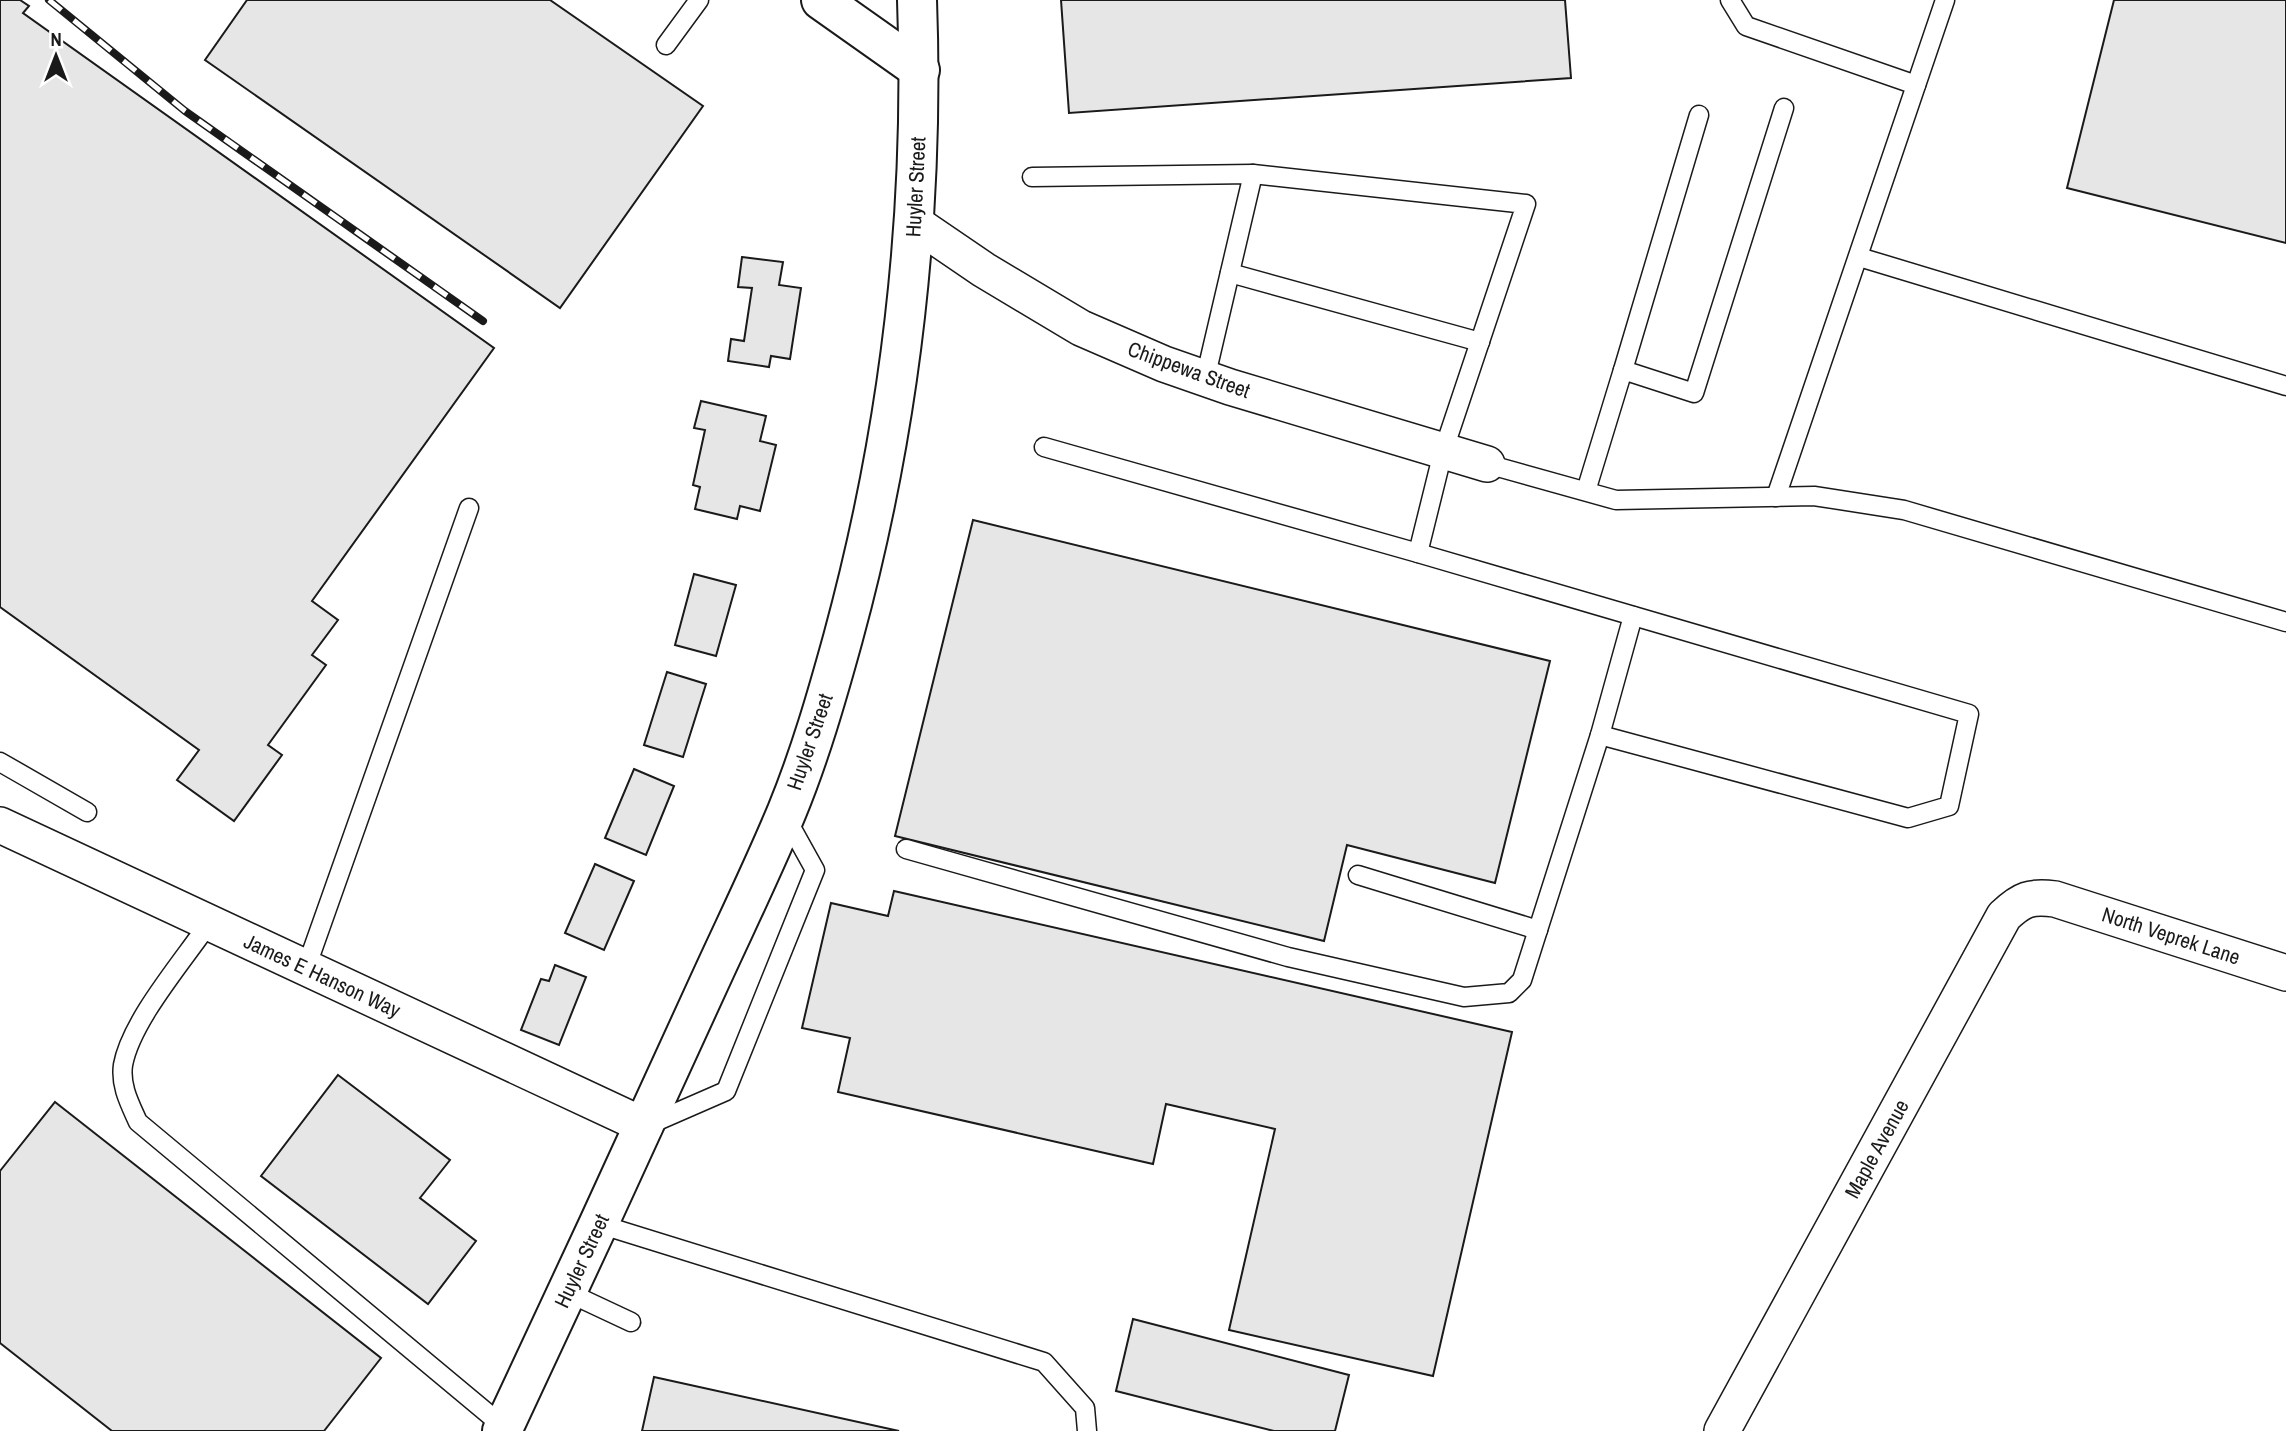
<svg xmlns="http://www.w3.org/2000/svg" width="2286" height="1431" viewBox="0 0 2286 1431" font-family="'Archivo Narrow',sans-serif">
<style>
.building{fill:#e6e6e6;stroke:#1a1a1a;stroke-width:2}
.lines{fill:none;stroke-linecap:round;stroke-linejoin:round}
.lane-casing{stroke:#1a1a1a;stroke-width:21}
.street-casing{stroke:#1a1a1a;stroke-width:38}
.secondary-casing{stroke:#1a1a1a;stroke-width:42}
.lane{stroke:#fff;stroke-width:18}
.street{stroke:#fff;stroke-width:35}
.secondary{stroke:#fff;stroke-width:38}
.rail-casing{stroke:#1a1a1a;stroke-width:8}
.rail{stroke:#fff;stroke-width:5;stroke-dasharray:16;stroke-linecap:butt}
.labels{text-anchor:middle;stroke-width:5;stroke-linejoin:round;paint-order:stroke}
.street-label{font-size:21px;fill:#1a1a1a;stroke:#fff}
</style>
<rect width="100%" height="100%" fill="#fff"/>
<g class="building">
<path d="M0,0H20L29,6L23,13L494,348L312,601L338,620L312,655L326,665L268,745L282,755L234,821L177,780L199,750L0,607Z"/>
<path d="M247,0H550L703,106L560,308L205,60Z"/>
<path d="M1061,0H1565L1571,78L1069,113Z"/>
<path d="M2114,0H2286V243L2067,188Z"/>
<path d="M742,257L783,262L779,285L801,288L790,359L771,356L769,367L728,361L731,339L744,341L752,288L738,287Z"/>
<path d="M701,401L766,416L760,441L776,445L760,511L740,506L737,519L695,509L700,487L693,485L705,430L694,428Z"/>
<path d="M973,520L1550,661L1495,883L1347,845L1324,941L895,836Z"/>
<path d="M694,574L736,585L716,656L675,645Z"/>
<path d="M667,672L706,684L683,757L644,745Z"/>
<path d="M634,769L674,786L646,855L605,838Z"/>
<path d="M595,864L634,881L604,950L565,933Z"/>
<path d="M894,891L1512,1032L1433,1376L1229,1330L1275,1129L1166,1104L1153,1164L838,1092L850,1038L802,1028L831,903L888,916Z"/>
<path d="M555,965L586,977L559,1045L521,1030L541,979L549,981Z"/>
<path d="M338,1075L450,1160L420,1198L476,1241L428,1304L261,1176Z"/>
<path d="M55,1102L381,1358L324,1431H112L0,1343V1171Z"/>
<path d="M1133,1319L1349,1375L1335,1431H1274L1116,1391Z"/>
<path d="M654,1377L899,1431H642Z"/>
</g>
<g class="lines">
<g class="lane-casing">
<g id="lane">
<path d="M1730,0L1746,26L1916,85"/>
<path d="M666,45L699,0"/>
<path d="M1032,177L1253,174L1205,379"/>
<path d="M1859,257L2286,386"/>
<path d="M1230,273L1480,342"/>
<path d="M1623,370L1699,115"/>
<path d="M1044,447L1418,553L1443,452L1526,204L1253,174"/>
<path d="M1487,464L1616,500L1814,496L1904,510L2286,622"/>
<path d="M1586,491L1623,370L1694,393L1784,108"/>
<path d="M1776,497L1945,0"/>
<path d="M1600,735L1633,616"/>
<path d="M0,762L87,812"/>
<path d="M906,849L1288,957L1464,997L1509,993L1522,980L1600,735L1908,818L1949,806L1969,714L1418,553"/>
<path d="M1358,875L1538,930"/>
<path d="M209,923C183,961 131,1021 123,1065C120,1086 130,1104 138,1122L504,1427"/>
<path d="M306,968L469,508"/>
<path d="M648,1125L726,1091L815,870L785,816"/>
<path d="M599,1224L1044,1362L1085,1408L1087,1431"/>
<path d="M567,1292L631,1322"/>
</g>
</g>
<g class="street-casing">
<g id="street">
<path d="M915,223L984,270L1081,328L1164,364L1230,387L1487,464"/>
<path d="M0,825L645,1126"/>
<path d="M1722,1431L2004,916C2022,899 2030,896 2055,899L2286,973"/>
</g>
</g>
<g class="secondary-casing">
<g id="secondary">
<path d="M821,0L920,70"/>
<path d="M502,1431C572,1282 641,1133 709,983C735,926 763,869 787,811C810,755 827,696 843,638C900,429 925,216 917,0"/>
</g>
</g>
<use href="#lane" class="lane"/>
<use href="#street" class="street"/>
<use href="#secondary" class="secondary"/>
<g class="rail-casing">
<path id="rail" d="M49,0L185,111L483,321"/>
</g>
<use href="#rail" class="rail"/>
</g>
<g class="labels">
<g class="street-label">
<text transform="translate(916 187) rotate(-87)" y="7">Huyler Street</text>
<text transform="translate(1189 370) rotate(20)" y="7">Chippewa Street</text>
<text transform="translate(810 742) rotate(-71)" y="7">Huyler Street</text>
<text transform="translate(2171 936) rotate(18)" y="7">North Veprek Lane</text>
<text transform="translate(322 976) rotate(25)" y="7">James E Hanson Way</text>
<text transform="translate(1877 1149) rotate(-61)" y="7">Maple Avenue</text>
<text transform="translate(582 1261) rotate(-65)" y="7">Huyler Street</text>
</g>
</g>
<g transform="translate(56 56)" stroke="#ffffff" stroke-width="5" paint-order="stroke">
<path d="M0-5L12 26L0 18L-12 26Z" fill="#1a1a1a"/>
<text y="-10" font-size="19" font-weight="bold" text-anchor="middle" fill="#1a1a1a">N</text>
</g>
</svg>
